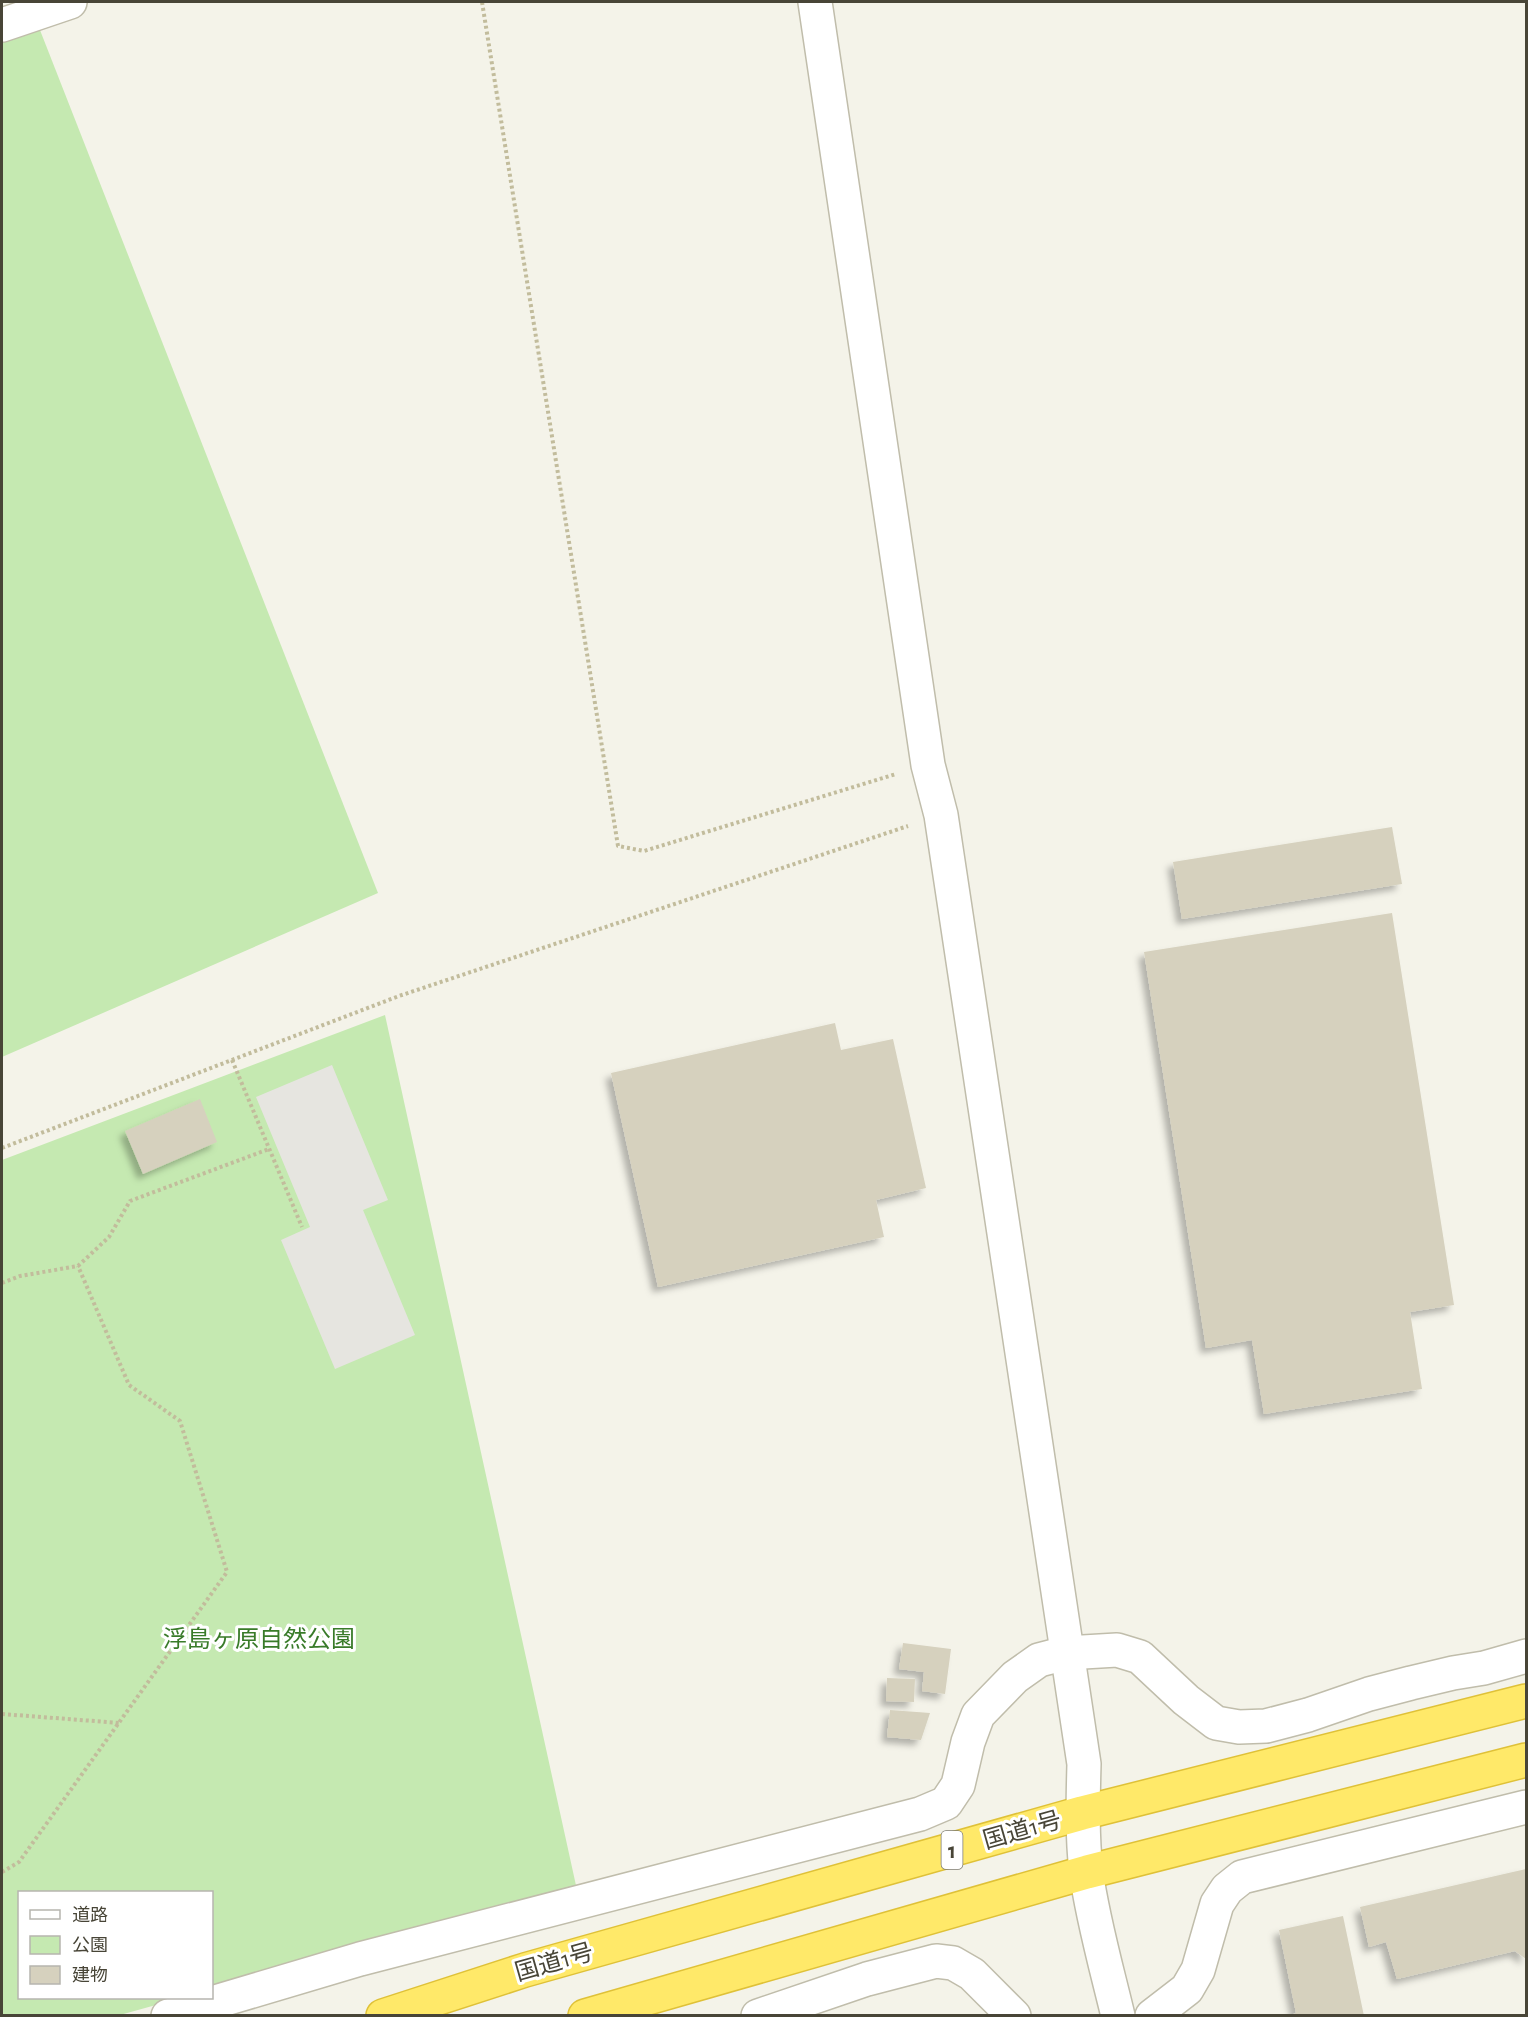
<svg xmlns="http://www.w3.org/2000/svg" width="1528" height="2017" viewBox="0 0 1528 2017" font-family="'Alegreya Sans','Noto Sans JP',sans-serif">
<style>
.green{fill:#c5e9b1}
.parking{fill:#e6e5e0}
.building{fill:#d6d1be;filter:url(#shadow)}
.lines{fill:none;stroke-linecap:round;stroke-linejoin:round}
.minor-casing{stroke:#c0bdab;stroke-width:36}
.highway-casing{stroke:#dfc138;stroke-width:36}
.path{stroke:#c2bc9c;stroke-width:4;stroke-dasharray:3 3;stroke-linecap:butt}
.minor{stroke:#fff;stroke-width:33}
.highway{stroke:#ffe969;stroke-width:33}
.labels{text-anchor:middle;stroke-width:6;stroke-linejoin:round;paint-order:stroke}
.shield{fill:#fff;stroke:#7f7d73;stroke-width:1.5}
.shield-label{font-size:22px;font-weight:bold;fill:#484537}
.park-label{font-size:24px;fill:#397b29;stroke:#fff}
.street-label{font-size:24px;fill:#484537;stroke:#fff}
</style>
<defs>
<filter id="shadow"><feDropShadow dx="-5.5" dy="5.5" stdDeviation="3" flood-color="#0004"/></filter>
</defs>
<rect width="100%" height="100%" fill="#f4f3e9"/>
<g class="green">
<path d="M38,25L378,893L2,1057V39Z"/>
<path d="M385,1015L577,1890L212,1988V1892H20V1998H181L120,2015L2,2016V1160Z"/>
</g>
<path class="parking" d="M332,1065L388,1200L363,1210L415,1335L335,1369L281,1240L310,1227L256,1097Z"/>
<g class="building">
<path d="M1392,827L1402,884L1182,919L1173,862Z"/>
<path d="M1392,913L1454,1305L1410,1312L1422,1389L1264,1414L1252,1340L1206,1348L1144,952Z"/>
<path d="M835,1023L841,1050L893,1039L926,1188L876,1200L884,1237L658,1287L611,1073Z"/>
<path d="M200,1099L217,1142L143,1174L125,1131Z"/>
<path d="M903,1643L951,1649L945,1694L922,1691L924,1672L899,1669Z"/>
<path d="M887,1678L915,1679L914,1702L886,1701Z"/>
<path d="M890,1710L930,1713L921,1740L887,1737Z"/>
<path d="M1526,1869V1959L1515,1951L1397,1979L1386,1942L1369,1947L1360,1907Z"/>
<path d="M1343,1916L1364,2016H1289L1296,2013L1279,1930Z"/>
</g>
<g class="lines">
<g class="minor-casing">
<g id="minor">
<path d="M815,2L928,765L941,815L1084,1764C1083,1800 1082,1835 1086,1871C1092,1917 1107,1970 1118,2016"/>
<path d="M2,25L70,2"/>
<path d="M168,2016L360,1959L920,1814L946,1803L958,1785L968,1742L978,1715L1015,1677L1039,1660L1066,1653L1117,1650L1140,1657L1186,1700L1216,1723L1239,1727L1266,1726L1308,1715L1369,1694L1411,1683L1453,1673L1484,1668L1526,1656"/>
<path d="M758,2016L867,1979L936,1961L953,1963L972,1974L1014,2016"/>
<path d="M1152,2016L1187,1989L1198,1970L1217,1904L1227,1889L1242,1877L1526,1807"/>
</g>
</g>
<g class="highway-casing">
<g id="highway">
<path d="M383,2016L525,1970L1082,1813L1526,1701"/>
<path d="M585,2016L1087,1872L1526,1760"/>
</g>
</g>
<g class="path">
<path d="M482,2L618,846L644,851L896,774"/>
<path d="M232,1060L302,1227"/>
<path d="M2,1148L399,996L908,826"/>
<path d="M2,1283L20,1276L78,1266L109,1237L130,1201L269,1149"/>
<path d="M2,1714L120,1723"/>
<path d="M2,1872L19,1862L227,1572L180,1421L129,1385L78,1266"/>
</g>
<use href="#minor" class="minor"/>
<use href="#highway" class="highway"/>
</g>
<g class="labels">
<rect class="shield" x="941.5" y="1831" width="21" height="38" rx="4.5"/>
<g class="shield-label">
<text x="952" y="1858">1</text>
</g>
<g class="park-label">
<text x="259" y="1647">浮島ヶ原自然公園</text>
</g>
<g class="street-label">
<text transform="translate(1022 1830) rotate(-16)" y="8">国道1号</text>
<text transform="translate(554 1962) rotate(-16)" y="8">国道1号</text>
</g>
</g>
<rect width="1528" height="2017" fill="none" stroke="#484537" stroke-width="6"/>
<rect x="18" y="1891" width="195" height="108" fill="#ffffff" stroke="#b6b5af" stroke-width="1.5"/>
<rect x="30" y="1910" width="30" height="9" fill="#ffffff" stroke="#b6b5af" stroke-width="1.5"/>
<text x="72" y="1921" font-size="18" fill="#484537">道路</text>
<rect x="30" y="1936" width="30" height="18" fill="#c5e9b1" stroke="#b6b5af" stroke-width="1.5"/>
<text x="72" y="1951" font-size="18" fill="#484537">公園</text>
<rect x="30" y="1966" width="30" height="18" fill="#d6d1be" stroke="#b6b5af" stroke-width="1.5"/>
<text x="72" y="1981" font-size="18" fill="#484537">建物</text>
</svg>
